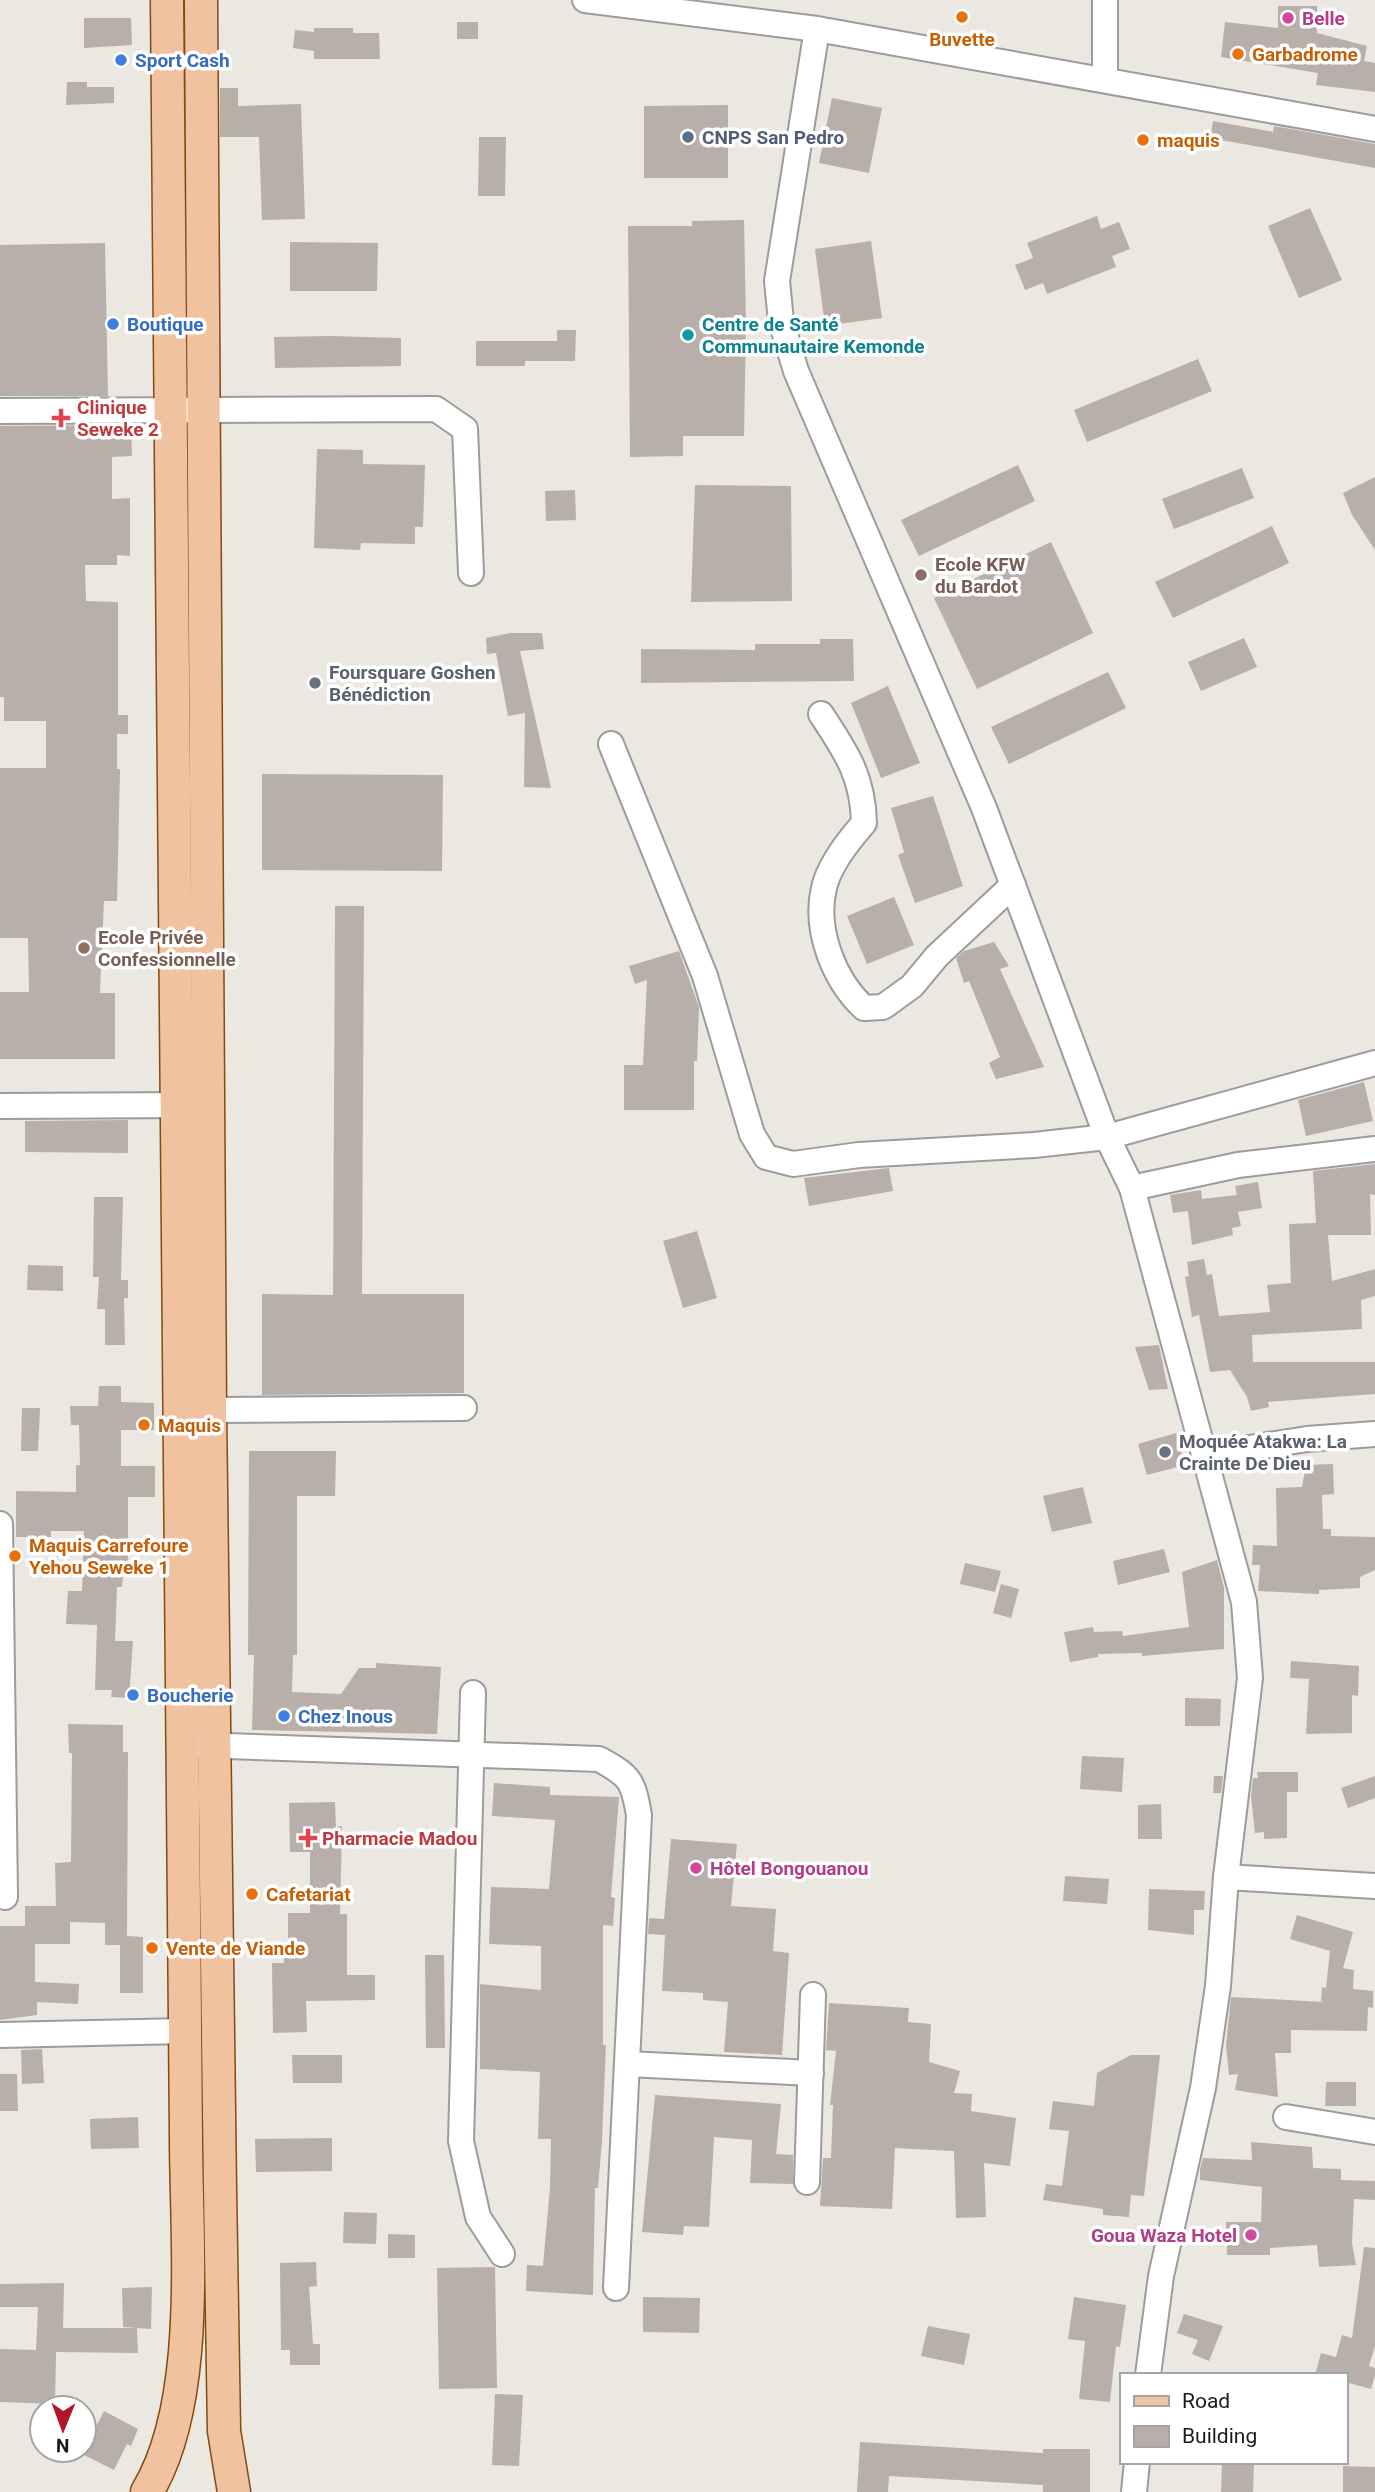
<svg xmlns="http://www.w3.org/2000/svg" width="1375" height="2492" viewBox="0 0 1375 2492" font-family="Roboto,sans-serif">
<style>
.building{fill:#b8afab}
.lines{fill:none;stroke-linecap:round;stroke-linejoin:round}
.minor-casing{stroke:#9c9c9c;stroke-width:28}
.major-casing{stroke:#834b0f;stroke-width:35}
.minor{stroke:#fff;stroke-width:24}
.major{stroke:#f1c2a0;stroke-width:32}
.food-dot{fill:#e8710a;stroke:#fff;stroke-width:2.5}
.hotel-dot{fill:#d1479c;stroke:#fff;stroke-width:2.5}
.shop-dot{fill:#3f7fe0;stroke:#fff;stroke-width:2.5}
.service-dot{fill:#5c6f8a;stroke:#fff;stroke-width:2.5}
.culture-dot{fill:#0f9aa8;stroke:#fff;stroke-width:2.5}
.health-dot{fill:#e0444e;stroke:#fff;stroke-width:2.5}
.education-dot{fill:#8d6e63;stroke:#fff;stroke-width:2.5}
.worship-dot{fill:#6b7280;stroke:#fff;stroke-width:2.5}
.labels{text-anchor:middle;stroke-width:7;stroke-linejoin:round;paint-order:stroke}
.hotel-label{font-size:19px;font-weight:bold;fill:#b23c85;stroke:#fff;text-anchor:start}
.food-label{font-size:19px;font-weight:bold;fill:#c56008;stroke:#fff;text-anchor:start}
.shop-label{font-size:19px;font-weight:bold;fill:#366cbe;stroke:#fff;text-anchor:start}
.service-label{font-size:19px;font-weight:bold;fill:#4e5e75;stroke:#fff;text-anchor:start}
.culture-label{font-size:19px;font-weight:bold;fill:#0d838f;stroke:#fff;text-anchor:start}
.health-label{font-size:19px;font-weight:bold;fill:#be3a42;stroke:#fff;text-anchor:start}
.education-label{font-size:19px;font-weight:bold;fill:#785e54;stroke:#fff;text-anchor:start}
.worship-label{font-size:19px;font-weight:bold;fill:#5b616d;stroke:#fff;text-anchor:start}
</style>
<rect width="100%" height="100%" fill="#ebe7e1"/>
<g class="building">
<path d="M1278,6H1317V33L1367,46L1364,61L1375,63V92L1316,85L1318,73L1221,57L1225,22L1278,28Z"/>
<path d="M84,18H131L132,45L84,48Z"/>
<rect x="457" y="22" width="21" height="17"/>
<path d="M314,28H353V33H379L380,59H314V51L293,48L295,30L314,32Z"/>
<path d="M67,82H87V87H114V103L66,105Z"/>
<path d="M220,88H238V106L301,104L305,219L262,220L259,137H220Z"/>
<path d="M832,98L882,108L869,173L819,163Z"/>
<path d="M728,105V178H644V106Z"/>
<path d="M1213,121L1273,132L1274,126L1375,144V168L1210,138Z"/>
<path d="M479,137H506L505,196H478Z"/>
<path d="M1310,208L1342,280L1299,298L1268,226Z"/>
<path d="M1097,216L1101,229L1119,222L1130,249L1112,256L1116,267L1047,294L1043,283L1025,290L1015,265L1033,258L1027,243Z"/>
<path d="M744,220L746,323L744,436H683V456L630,457L628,226H692V221Z"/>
<path d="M871,241L882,318L825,326L815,249Z"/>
<path d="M290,242L378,243L377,291H290Z"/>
<path d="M105,243L108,396H0V245Z"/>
<path d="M557,330H576L575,361H525V366H476V341H557Z"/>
<path d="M330,336L401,338V366L275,368L274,337Z"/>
<path d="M1198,359L1212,391L1087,442L1074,410Z"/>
<path d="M131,425L132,456L112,457V499L130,498V556L117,555V565H85L86,601L118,602V715H128V734H117V769H120L117,901H104L100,993H115V1059H0V992H29L28,938H0V768H46V721H4V697H0V426Z"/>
<path d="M317,449L363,450V464L425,465L423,527H415V544L361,543L360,550L314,548Z"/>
<path d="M1018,465L1035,501L919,556L901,520Z"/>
<path d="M1242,468L1254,498L1174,529L1162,499Z"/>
<path d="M1375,477V550L1352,515L1343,493Z"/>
<path d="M695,485L791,486L792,601L691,602Z"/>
<path d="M575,490L576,520L546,521L545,491Z"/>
<path d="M1272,526L1289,563L1173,618L1155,582Z"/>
<path d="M1051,542L1093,633L977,689L934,598Z"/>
<path d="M510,633H542L544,649L520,651L551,788L524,787L525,713L508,716L496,653L487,654L486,638Z"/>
<path d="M1244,638L1257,667L1201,691L1188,662Z"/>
<path d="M820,639H853L854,681L641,683V649L755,650V644H820Z"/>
<path d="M1108,672L1126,708L1009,764L991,727Z"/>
<path d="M888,686L920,763L881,778L851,703Z"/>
<path d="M262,774L443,775L442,871L262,870Z"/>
<path d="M933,796L963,886L915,903L898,855L904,852L891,808Z"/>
<path d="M894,897L914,945L867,964L847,916Z"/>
<path d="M335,906H364L362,1294H464V1393L262,1395V1294L333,1295Z"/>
<path d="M994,942L1009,966L1000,969L1044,1067L996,1079L989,1063L1000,1057L969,981L964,983L956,958L964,951Z"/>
<path d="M679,951L699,1007L697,1061H694V1110H624V1065H643L647,980L635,984L629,966Z"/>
<path d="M1364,1082L1373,1121L1306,1136L1298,1100Z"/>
<path d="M128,1120V1153L25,1152V1121Z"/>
<path d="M1375,1164V1195L1370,1194L1371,1235H1328L1332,1281L1375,1269V1296L1361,1300L1362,1329L1252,1335L1253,1362H1375V1394L1268,1402L1269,1407L1251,1411L1247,1397L1230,1370L1210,1372L1199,1315L1192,1317L1185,1277L1189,1276L1187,1262L1204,1259L1207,1275L1212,1274L1219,1316L1270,1312L1267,1285L1291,1283L1289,1224L1316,1223L1313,1171Z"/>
<path d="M889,1168L893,1191L809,1206L804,1178Z"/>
<path d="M1258,1182L1262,1208L1238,1212L1241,1226L1232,1228L1233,1235L1192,1245L1188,1211L1173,1213L1170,1195L1201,1190L1202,1199L1237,1195L1235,1186Z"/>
<path d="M94,1197H123L121,1280H128V1298H124L125,1345H105V1309H97L99,1277H93Z"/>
<path d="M697,1231L717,1298L683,1308L663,1241Z"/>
<path d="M28,1265L63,1266V1291L27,1290Z"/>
<path d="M1159,1345L1168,1389L1149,1390L1135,1347Z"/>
<path d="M99,1386H121V1402L154,1403V1430H121V1466H155V1497H128V1570L123,1569L122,1587H117L115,1641H133L129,1698L111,1697L112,1690H95L97,1625L66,1624L68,1591H82L84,1531H51V1537H16V1491L76,1492V1465H80L79,1425H71L70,1406H98Z"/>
<path d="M22,1408H40L38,1451H21Z"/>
<path d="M1176,1433L1185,1465L1147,1475L1138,1444Z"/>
<path d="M249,1451H336L335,1496H297V1655H293L292,1692L341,1694L359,1668H376V1663L441,1667L437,1734L252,1730L254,1655H248Z"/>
<path d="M1333,1464L1334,1494L1322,1495L1323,1529H1331V1536L1375,1537V1570L1360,1577V1588L1319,1590V1594L1258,1591L1260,1565H1252L1253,1545L1277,1546L1276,1488L1302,1487L1306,1465Z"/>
<path d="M1083,1487L1092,1523L1052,1532L1043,1496Z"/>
<path d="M1164,1549L1170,1572L1118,1585L1113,1561Z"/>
<path d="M1217,1560L1224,1588V1649L1142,1656V1653L1098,1654V1657L1070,1662L1064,1632L1093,1627L1094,1632L1122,1631L1123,1636L1189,1627L1182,1572Z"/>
<path d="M965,1563L1001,1571L995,1592L960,1584Z"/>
<path d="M1001,1584L1019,1589L1011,1618L993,1613Z"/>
<path d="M1291,1661L1359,1666L1358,1696L1352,1695V1733L1306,1734L1309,1679L1290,1678Z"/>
<path d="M1185,1698L1221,1699L1220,1726H1185Z"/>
<path d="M68,1724L123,1725V1752H128L127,1936L143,1937V1993H120V1945H105V1923L70,1922V1944H35V1982L79,1984L78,2004L37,2002V2015L0,2020V1926H25V1906H56L55,1863L71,1862L72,1753H69Z"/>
<path d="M1082,1756L1124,1758L1122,1792L1080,1789Z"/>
<path d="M1257,1772H1298V1792H1287V1838L1264,1839V1832L1255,1833L1251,1796L1253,1778H1258Z"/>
<path d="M1214,1776H1223L1221,1793H1213Z"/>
<path d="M1375,1776V1798L1348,1808L1341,1788Z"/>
<path d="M494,1783L550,1787V1795L619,1797L611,1897L615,1898L613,1926L603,1925V2045H606L602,2141L598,2188H595L593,2295L526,2291L527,2265L543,2266L550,2187L551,2139H538L540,2072L480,2069V1984L541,1990V1946L489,1944L491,1887L549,1889L555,1820L492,1816Z"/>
<path d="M335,1802L336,1827L342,1826L340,1914H347V1975H375V2000L306,2001L307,2032L273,2033L272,1963H284V1951H288V1913H310V1852H290L289,1803Z"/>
<path d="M1161,1804L1162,1839H1138V1805Z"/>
<path d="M671,1839L737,1844L731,1906L776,1909L773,1951L789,1953L782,2055L724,2052L728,2002L703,2000V1993L662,1991L665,1935L648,1934L649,1918L664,1919Z"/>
<path d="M1065,1876L1109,1879L1107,1904L1063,1901Z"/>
<path d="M1149,1889L1205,1891L1204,1910H1194V1935L1148,1930Z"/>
<path d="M1297,1915L1353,1932L1343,1968L1354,1970L1353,1989L1373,1991V2008L1368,2007L1367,2031L1291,2030V2053H1275L1278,2097L1235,2090L1238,2074L1229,2075L1226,2046L1231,1997L1324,2002L1321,2001L1322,1987L1326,1988L1330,1951L1290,1939Z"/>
<path d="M425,1955H444L445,2048H426Z"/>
<path d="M829,2003L909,2008L908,2022L931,2024L929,2062L960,2071L954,2093L972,2094L971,2111L1016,2118L1010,2166L984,2163L986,2217L956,2218L954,2151L895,2148L892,2209L820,2206L823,2158H831L833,2105H830L836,2051L826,2050Z"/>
<path d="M42,2049L44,2083L22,2084L21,2050Z"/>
<path d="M292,2055H342V2083H293Z"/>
<path d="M1131,2055H1160L1144,2196L1131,2195L1129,2217L1103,2215V2209L1043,2200L1046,2184L1062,2186L1069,2131L1049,2129L1053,2101L1094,2106L1097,2073Z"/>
<path d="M0,2074H17L18,2111H0Z"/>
<path d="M1326,2082H1356V2106H1325Z"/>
<path d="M655,2095L781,2104L776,2154L793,2155V2184L750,2183L752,2140L714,2137L709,2227L684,2226L683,2235L642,2232Z"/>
<path d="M138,2117L139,2148L91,2149L90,2119Z"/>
<path d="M332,2138V2171L256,2172L255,2139Z"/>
<path d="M1251,2142L1312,2147L1313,2168L1341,2169V2180L1375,2181V2200L1354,2199L1352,2243L1356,2265L1319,2267L1317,2245L1270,2248V2255H1227L1226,2222H1261L1262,2187L1200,2180V2169L1203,2158L1252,2160Z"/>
<path d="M344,2212L377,2213L376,2244L343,2243Z"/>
<path d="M388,2234L415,2235V2258H388Z"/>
<path d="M1364,2247L1375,2248V2346L1369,2366L1375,2368V2375L1371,2389L1345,2382V2375H1315L1321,2353L1336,2357L1342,2335L1352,2338Z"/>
<path d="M316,2262L317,2286L309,2287L313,2344H320V2365H290V2350H281L280,2263Z"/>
<path d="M495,2267L497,2388L439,2389L437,2268Z"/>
<path d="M64,2283L63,2328H137L138,2353L56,2352L55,2404L0,2402V2349L36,2350L38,2307H0V2284Z"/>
<path d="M152,2287L151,2329L123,2327L122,2288Z"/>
<path d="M643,2297L700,2298L699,2333L643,2332Z"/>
<path d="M1074,2297L1126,2305L1120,2347L1116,2346L1110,2402L1079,2399L1085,2341L1068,2339Z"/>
<path d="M1184,2314L1223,2326L1209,2361L1192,2354L1198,2340L1177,2333Z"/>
<path d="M928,2326L970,2334L964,2365L921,2356Z"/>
<path d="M495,2394L523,2395L519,2466L492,2465Z"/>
<path d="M104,2411L138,2429L131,2446L127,2444L114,2470L82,2454Z"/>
<path d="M860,2442L1043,2453V2449H1090V2492H1043V2485L889,2476L888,2492H857Z"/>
<path d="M1222,2462H1254L1253,2492H1221Z"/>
<path d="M1343,2466L1375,2467V2492H1343Z"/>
</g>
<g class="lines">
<g class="minor-casing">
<g id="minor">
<path d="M585,0L817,29L1375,129"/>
<path d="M1105,0V80"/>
<path d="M817,29L777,281L781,321L796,371L984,808L1107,1137L1132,1188L1244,1602L1250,1678L1226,1877L1218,1986L1203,2088L1161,2276L1148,2375"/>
<path d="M0,411L436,409L465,429L471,573"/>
<path d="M821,714C846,752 863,776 864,823C849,840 829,865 824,888C814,930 834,980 864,1008L883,1007L912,986L937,956L1013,885"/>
<path d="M611,744L705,976L752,1134L766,1157L793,1164L859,1155L1034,1145L1107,1137L1375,1063"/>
<path d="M0,1106L195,1105"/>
<path d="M1132,1188L1238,1165L1375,1149"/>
<path d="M210,1410L464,1408"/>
<path d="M1205,1455L1307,1439L1375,1434"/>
<path d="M0,1524L5,1897"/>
<path d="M473,1693L461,2141L478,2217L502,2254"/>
<path d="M197,1745L599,1759C630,1776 633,1780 639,1815L616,2288"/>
<path d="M1226,1877L1375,1886"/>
<path d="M0,2035L185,2031"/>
<path d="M628,2064L811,2073"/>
<path d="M1286,2117L1375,2132"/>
<path d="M807,2182L813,1995"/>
<path d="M1134,2492L1137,2462"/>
</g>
</g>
<g class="major-casing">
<g id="major">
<path d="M201,0L210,1410L220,2189L224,2431L234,2492"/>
<path d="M147,2492C202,2401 186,2241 186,2136L167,0"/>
</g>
</g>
<use href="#minor" class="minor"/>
<use href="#major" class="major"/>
</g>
<g class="food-dot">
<circle cx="962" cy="17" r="7"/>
<circle cx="1238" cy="54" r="7"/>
<circle cx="1143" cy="140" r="7"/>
<circle cx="144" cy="1425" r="7"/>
<circle cx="15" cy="1556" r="7"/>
<circle cx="252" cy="1894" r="7"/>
<circle cx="152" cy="1948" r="7"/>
</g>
<g class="hotel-dot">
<circle cx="1288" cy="18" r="7"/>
<circle cx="696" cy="1868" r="7"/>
<circle cx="1251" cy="2235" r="7"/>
</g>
<g class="shop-dot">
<circle cx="121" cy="60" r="7"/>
<circle cx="113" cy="324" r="7"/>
<circle cx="133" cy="1695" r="7"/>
<circle cx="284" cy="1716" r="7"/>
</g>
<circle class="service-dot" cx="688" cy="137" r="7"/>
<circle class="culture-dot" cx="688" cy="335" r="7"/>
<g class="health-dot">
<path d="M57.5 407.5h7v7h7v7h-7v7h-7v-7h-7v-7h7z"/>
<path d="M304.5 1827.5h7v7h7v7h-7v7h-7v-7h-7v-7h7z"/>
</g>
<g class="education-dot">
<circle cx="921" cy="575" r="7"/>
<circle cx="84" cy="948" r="7"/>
</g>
<g class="worship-dot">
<circle cx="315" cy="683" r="7"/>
<circle cx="1165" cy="1452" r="7"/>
</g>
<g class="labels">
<g class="hotel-label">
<text x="1302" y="25">Belle</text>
<text x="710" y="1875">Hôtel Bongouanou</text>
<text x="1237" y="2242" text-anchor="end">Goua Waza Hotel</text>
</g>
<g class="food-label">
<text x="962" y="46" text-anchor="middle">Buvette</text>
<text x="1252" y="61">Garbadrome</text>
<text x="1157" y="147">maquis</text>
<text x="158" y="1432">Maquis</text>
<text x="29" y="1552">Maquis Carrefoure<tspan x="29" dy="22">Yehou Seweke 1</tspan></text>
<text x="266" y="1901">Cafetariat</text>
<text x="166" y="1955">Vente de Viande</text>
</g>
<g class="shop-label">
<text x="135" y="67">Sport Cash</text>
<text x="127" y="331">Boutique</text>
<text x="147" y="1702">Boucherie</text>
<text x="298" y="1723">Chez Inous</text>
</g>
<g class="service-label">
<text x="702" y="144">CNPS San Pedro</text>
</g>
<g class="culture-label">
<text x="702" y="331">Centre de Santé<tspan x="702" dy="22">Communautaire Kemonde</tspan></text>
</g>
<g class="health-label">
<text x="77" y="414">Clinique<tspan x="77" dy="22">Seweke 2</tspan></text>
<text x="322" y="1845">Pharmacie Madou</text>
</g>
<g class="education-label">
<text x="935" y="571">Ecole KFW<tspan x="935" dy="22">du Bardot</tspan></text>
<text x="98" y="944">Ecole Privée<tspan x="98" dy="22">Confessionnelle</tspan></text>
</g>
<g class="worship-label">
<text x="329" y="679">Foursquare Goshen<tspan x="329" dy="22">Bénédiction</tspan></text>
<text x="1179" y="1448">Moquée Atakwa: La<tspan x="1179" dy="22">Crainte De Dieu</tspan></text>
</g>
</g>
<rect x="1120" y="2373" width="228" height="91" fill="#ffffff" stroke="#a4a4a4" stroke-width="2"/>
<rect x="1134" y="2396" width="35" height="10" fill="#f1c2a0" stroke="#a4a4a4" stroke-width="2"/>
<text x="1182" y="2408" font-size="21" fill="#1b1b1b">Road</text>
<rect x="1134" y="2426" width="35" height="21" fill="#b8afab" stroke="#a4a4a4" stroke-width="2"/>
<text x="1182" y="2443" font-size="21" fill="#1b1b1b">Building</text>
<g transform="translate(63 2429) rotate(181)"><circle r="33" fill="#ffffff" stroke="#a4a4a4" stroke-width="2"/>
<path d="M0-5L12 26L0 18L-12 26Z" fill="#b2142c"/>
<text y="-10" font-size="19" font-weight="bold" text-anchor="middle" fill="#1b1b1b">N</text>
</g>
</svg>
